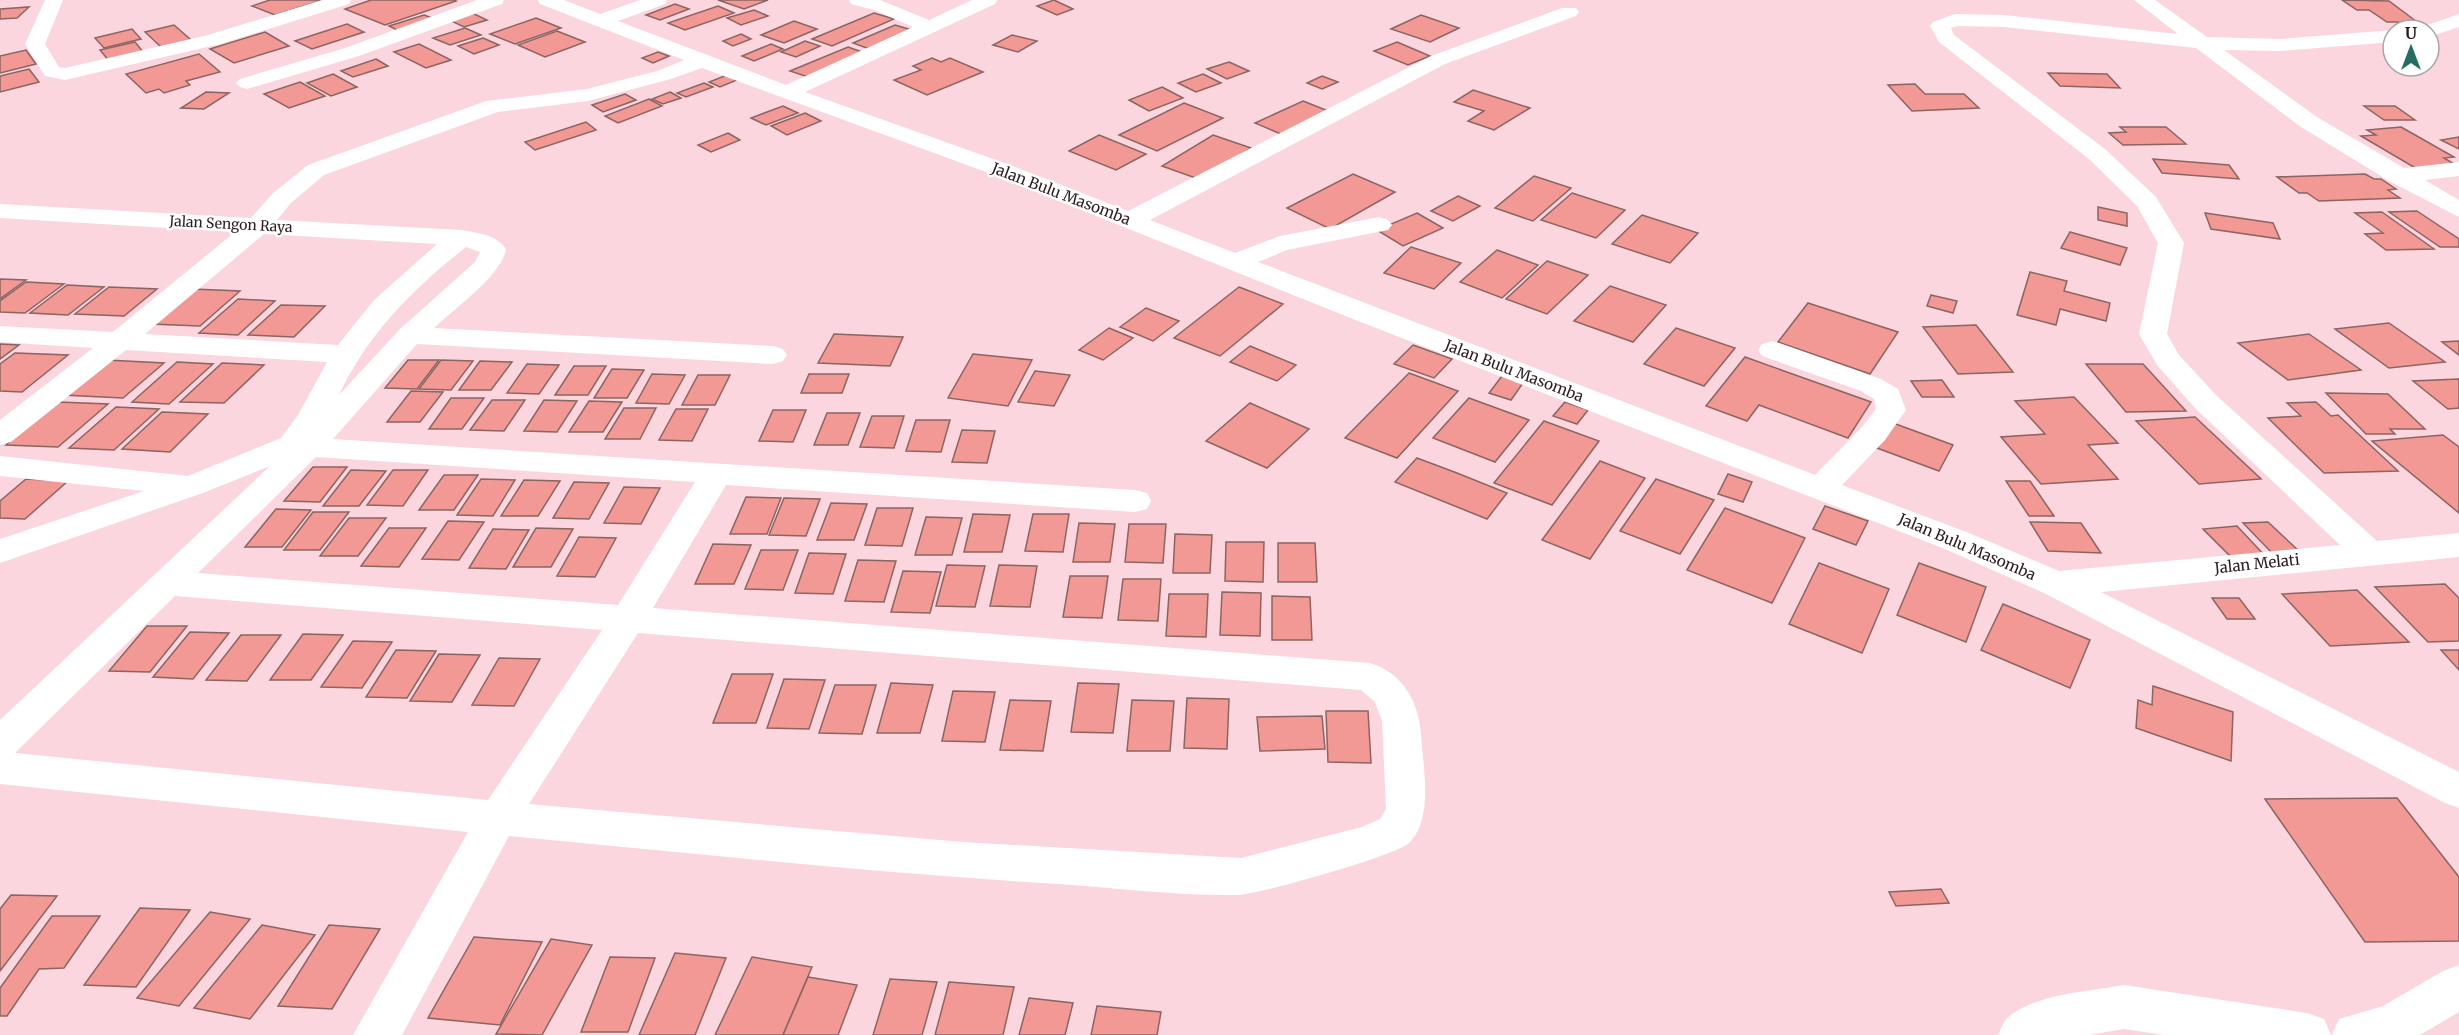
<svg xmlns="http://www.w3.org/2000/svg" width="2459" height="1035" viewBox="0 0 2459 1035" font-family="Merriweather,serif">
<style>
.building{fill:#f29995;stroke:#8c6461;stroke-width:1.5}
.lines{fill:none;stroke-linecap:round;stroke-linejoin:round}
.minor{fill:#fff;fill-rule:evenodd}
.labels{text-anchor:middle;stroke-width:5;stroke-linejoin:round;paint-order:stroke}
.far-street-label{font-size:14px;fill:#2c1c20;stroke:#fff}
.street-label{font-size:15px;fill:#2c1c20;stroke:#fff}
</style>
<rect width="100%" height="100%" fill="#fbd6df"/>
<g class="building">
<path d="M270,0H323L275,15L252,6Z"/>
<path d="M371,0H453L456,1L385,25L345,9Z"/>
<path d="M718,0H768L744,9Z"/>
<path d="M1054,0L1073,9L1057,15L1037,6Z"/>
<path d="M2342,0L2389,1L2417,22H2387L2369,10H2357Z"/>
<path d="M675,4L689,9L660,20L646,15Z"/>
<path d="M718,6L734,13L685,30L668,23Z"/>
<path d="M29,7L17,18L0,19V9Z"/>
<path d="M754,10L768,16L741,25L727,18Z"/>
<path d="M470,12L487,20L464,27L447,19Z"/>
<path d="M874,13L894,19L832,46L812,39Z"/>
<path d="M424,15L435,19L399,31L389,26Z"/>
<path d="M1421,15L1459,28L1430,42L1391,29Z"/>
<path d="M536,18L561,28L515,44L490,34Z"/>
<path d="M794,21L817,29L784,43L761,35Z"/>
<path d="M347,24L364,32L312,49L295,41Z"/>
<path d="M174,25L191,40L162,48L145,32Z"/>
<path d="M895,25L915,31L872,50L853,43Z"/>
<path d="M465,28L481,35L450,45L433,38Z"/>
<path d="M132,29L141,39L104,48L95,38Z"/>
<path d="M557,31L585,42L545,57L518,45Z"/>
<path d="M265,32L289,46L234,63L210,49Z"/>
<path d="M741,34L751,39L733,46L723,41Z"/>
<path d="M1012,35L1037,41L1018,52L993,45Z"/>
<path d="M483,38L499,45L474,54L458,46Z"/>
<path d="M805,41L820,46L796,57L781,52Z"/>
<path d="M135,42L144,53L109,61L100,50Z"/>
<path d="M1397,42L1430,56L1408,65L1374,51Z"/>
<path d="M419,44L451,60L426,68L394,52Z"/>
<path d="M771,44L783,49L754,61L742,56Z"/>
<path d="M848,47L865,53L808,77L790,71Z"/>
<path d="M26,50L36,64L0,73V56Z"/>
<path d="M658,52L669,56L653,63L642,58Z"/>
<path d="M199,54L220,72L186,81L190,85L164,93L159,89L146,93L126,74Z"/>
<path d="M932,58L941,62L950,58L983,72L927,95L894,80L921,70L913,66Z"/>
<path d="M376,59L388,66L353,77L341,71Z"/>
<path d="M1229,62L1249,71L1227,79L1207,69Z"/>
<path d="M29,69L39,82L0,92V76Z"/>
<path d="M2048,73L2107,74L2120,88L2060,86Z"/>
<path d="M333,74L357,87L331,96L307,83Z"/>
<path d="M1203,74L1221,83L1196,92L1178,83Z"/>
<path d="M727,75L737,80L720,87L709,82Z"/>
<path d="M1322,76L1338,82L1322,89L1307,83Z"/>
<path d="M300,82L325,96L289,108L264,94Z"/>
<path d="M704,83L713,87L686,97L677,93Z"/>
<path d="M1915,84L1925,94H1964L1979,108L1912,111L1888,85Z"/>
<path d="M1162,87L1183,98L1149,111L1129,100Z"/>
<path d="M1473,90L1530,108L1494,130L1468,121L1484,111L1454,102Z"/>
<path d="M206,92L229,93L204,109L181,108Z"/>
<path d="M670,92L681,98L663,104L652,99Z"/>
<path d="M625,94L636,100L603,112L592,105Z"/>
<path d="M649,99L662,106L618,123L605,116Z"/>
<path d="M1303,101L1331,112L1283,135L1255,123Z"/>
<path d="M1184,103L1223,118L1157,151L1119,135Z"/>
<path d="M783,106L798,113L766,125L751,118Z"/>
<path d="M2364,106H2395L2415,120H2384Z"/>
<path d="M805,113L821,121L787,135L771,126Z"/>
<path d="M586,122L596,130L535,150L525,142Z"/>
<path d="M2120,127H2166L2186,144L2123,145L2109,133L2126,132Z"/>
<path d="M2401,127L2454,157L2444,158L2456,165L2417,169L2361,136L2376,135L2367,130Z"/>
<path d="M728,133L740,140L711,152L698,145Z"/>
<path d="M1099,135L1146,154L1116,170L1069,151Z"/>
<path d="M1213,135L1251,148L1201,180L1162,166Z"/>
<path d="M2459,137V149L2441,140Z"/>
<path d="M2153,159L2229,165L2239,179L2162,173Z"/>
<path d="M1353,174L1395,192L1330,229L1287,208Z"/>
<path d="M2365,174L2374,179H2381L2396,189L2388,190L2400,198L2319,201L2307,193H2299L2277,177Z"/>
<path d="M1534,176L1571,188L1533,221L1495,208Z"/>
<path d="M1572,193L1625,210L1596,238L1541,220Z"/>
<path d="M1458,196L1480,206L1453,221L1431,211Z"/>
<path d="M2098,207L2127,213V226L2098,220Z"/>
<path d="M2417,211L2459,239V247H2440L2389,212Z"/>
<path d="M2382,212L2434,249L2386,250L2365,234L2383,233L2355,213Z"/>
<path d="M1417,213L1443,228L1403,246L1377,230Z"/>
<path d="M2205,213L2273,223L2280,239L2211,229Z"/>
<path d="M1642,215L1698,233L1670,263L1612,244Z"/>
<path d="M2070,232L2127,248L2120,265L2061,248Z"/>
<path d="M1411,247L1461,263L1434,289L1384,273Z"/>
<path d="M1497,250L1538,265L1502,298L1460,282Z"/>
<path d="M1547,261L1588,275L1547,314L1506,299Z"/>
<path d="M2030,272L2067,281L2064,291L2110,303L2106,321L2060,309L2056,325L2017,315Z"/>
<path d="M0,279L26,280L0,299Z"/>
<path d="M26,282L64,284L25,313L0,312V301Z"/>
<path d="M67,285L104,287L68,315L30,313Z"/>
<path d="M1610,286L1666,305L1633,342L1574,321Z"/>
<path d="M109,287L157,289L124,316L75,314Z"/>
<path d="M1239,287L1283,304L1220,356L1174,338Z"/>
<path d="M192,289L240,291L200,326L151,324Z"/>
<path d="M1931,295L1957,301L1953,313L1927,306Z"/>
<path d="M238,299L275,301L238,335L199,333Z"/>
<path d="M1808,303L1898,332L1870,374L1778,342Z"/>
<path d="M281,305L325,306L294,337L248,335Z"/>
<path d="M1146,308L1179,321L1153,341L1120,327Z"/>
<path d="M2389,323L2445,362L2389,368L2335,329Z"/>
<path d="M1976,325L2013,372L1958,374L1923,327Z"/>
<path d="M1109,328L1133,338L1103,360L1079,350Z"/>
<path d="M1676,328L1735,348L1704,386L1644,364Z"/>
<path d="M834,334L903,337L890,366L818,363Z"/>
<path d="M2309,334L2361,370L2288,380L2238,343Z"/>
<path d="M2459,341V355L2442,342Z"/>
<path d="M0,344L19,345L0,359Z"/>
<path d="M1413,345L1452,359L1434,378L1394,364Z"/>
<path d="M1250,346L1296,365L1277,381L1230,362Z"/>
<path d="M15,353L68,355L22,392L0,391V364Z"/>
<path d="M973,354L1032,360L1008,406L948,398Z"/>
<path d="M1745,357L1784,371L1871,402L1848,438L1759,405L1747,421L1706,406Z"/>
<path d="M106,360L164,363L123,398L63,395Z"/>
<path d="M408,360H439L417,389L385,388Z"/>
<path d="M441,360L473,361L451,390L419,389Z"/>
<path d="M480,361L512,362L491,390H459Z"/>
<path d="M177,362L213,364L169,404L132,402Z"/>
<path d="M222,363L264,365L224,403L180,402Z"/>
<path d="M527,364L559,365L539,394L507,393Z"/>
<path d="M2086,364H2143L2186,411L2126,412Z"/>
<path d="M574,366H606L588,395H555Z"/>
<path d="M612,369L644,370L627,398H594Z"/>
<path d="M1035,371L1070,375L1054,406L1018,402Z"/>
<path d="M1409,373L1458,391L1397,458L1345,438Z"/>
<path d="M652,374L685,375L669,404L636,403Z"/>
<path d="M809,374H849L842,393H801Z"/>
<path d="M698,375H730L715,405H682Z"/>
<path d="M1502,376L1523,383L1511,400L1489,393Z"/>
<path d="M2459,379V408L2448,409L2413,381Z"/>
<path d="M1942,380L1954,397H1922L1911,381Z"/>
<path d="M411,391L443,392L420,422H387Z"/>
<path d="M2326,393L2388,394L2425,429H2390L2395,434H2366Z"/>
<path d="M2074,397L2118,443L2088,445L2118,479L2041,484L2001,437L2045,434L2015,401Z"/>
<path d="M451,398H484L462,429H429Z"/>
<path d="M1469,398L1529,420L1495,462L1433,438Z"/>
<path d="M492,400H525L504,431L470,430Z"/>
<path d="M544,400L577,401L557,432L524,431Z"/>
<path d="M589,401L622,402L603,432H569Z"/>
<path d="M58,402L108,404L58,447L6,445Z"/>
<path d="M1565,402L1588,410L1577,424L1553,416Z"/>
<path d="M2316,402L2331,416L2338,415L2398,471L2324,473L2268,418L2301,416L2287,403Z"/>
<path d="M1250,403L1309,429L1267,468L1206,441Z"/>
<path d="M116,407L159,409L114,450L69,448Z"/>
<path d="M624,408H656L640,439H605Z"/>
<path d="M676,409H708L692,441L659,440Z"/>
<path d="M773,410H806L793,442L759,441Z"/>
<path d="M162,412L208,414L170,452L122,449Z"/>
<path d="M827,413H860L848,445H814Z"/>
<path d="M872,416H904L894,448L860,447Z"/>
<path d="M2195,417L2261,479L2199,484L2136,421Z"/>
<path d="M916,420H950L941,452L906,451Z"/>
<path d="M1544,421L1599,441L1552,505L1494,483Z"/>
<path d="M1893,423L1953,445L1939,471L1877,448Z"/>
<path d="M962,430L995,431L987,463L952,462Z"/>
<path d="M2443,435L2459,447V513L2372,441Z"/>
<path d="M1417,458L1457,473L1507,493L1487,519L1395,482Z"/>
<path d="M1600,461L1645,478L1590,559L1542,540Z"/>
<path d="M313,467H347L320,502L284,501Z"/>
<path d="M351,470L386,471L359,506H323Z"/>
<path d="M393,470H428L403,506L367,505Z"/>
<path d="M1728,474L1752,482L1743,502L1718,494Z"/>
<path d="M444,475H478L454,510H419Z"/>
<path d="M26,479L68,481L25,519L0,518V501Z"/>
<path d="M481,479L515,480L493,516L457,515Z"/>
<path d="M1656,479L1714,500L1680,554L1620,531Z"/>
<path d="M524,480L560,481L538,516H501Z"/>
<path d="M2006,481H2030L2054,516H2029Z"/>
<path d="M574,482L609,483L589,519L553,518Z"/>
<path d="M624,487L660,488L641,524L604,523Z"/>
<path d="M746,497L781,498L767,534H730Z"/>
<path d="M784,498L820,499L806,536L769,535Z"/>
<path d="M831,503L867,504L854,540H817Z"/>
<path d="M1825,506L1868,521L1856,545L1813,529Z"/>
<path d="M877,508H913L902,546L865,545Z"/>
<path d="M1725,508L1805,538L1772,603L1687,570Z"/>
<path d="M276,509L311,510L282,547H245Z"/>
<path d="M313,512H349L320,550H284Z"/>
<path d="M973,514L1010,515L1002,552H964Z"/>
<path d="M1033,514H1069L1063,552L1025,551Z"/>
<path d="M926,517L962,518L952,555H915Z"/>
<path d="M349,518H386L358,556H320Z"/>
<path d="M448,521L484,522L459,560L422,559Z"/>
<path d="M2030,522L2081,523L2101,553L2048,551Z"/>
<path d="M2268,522L2302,554L2276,557L2243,523Z"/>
<path d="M1079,523L1115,524L1110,562H1073Z"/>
<path d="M1129,524H1166L1163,563L1125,562Z"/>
<path d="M2237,526L2268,559L2235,561L2203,529Z"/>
<path d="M389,528H426L399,567L361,566Z"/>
<path d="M536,528L573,529L551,567H513Z"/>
<path d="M493,529L529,530L506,569L469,568Z"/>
<path d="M1175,534L1212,535L1210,573H1173Z"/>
<path d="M579,537L616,538L595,577L557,576Z"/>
<path d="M1226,542H1264L1263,582L1225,581Z"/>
<path d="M1278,543H1315L1317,582H1278Z"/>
<path d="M713,544L751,545L734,584H695Z"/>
<path d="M761,550H798L783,590L745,589Z"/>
<path d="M809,553L846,554L833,594L795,593Z"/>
<path d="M858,560L896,561L884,602L845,601Z"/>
<path d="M1819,563L1889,589L1862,653L1789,624Z"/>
<path d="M1919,563L1986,587L1966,642L1897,615Z"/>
<path d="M947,565L985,566L975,607L936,606Z"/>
<path d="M999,565L1037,566L1030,607L990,606Z"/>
<path d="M903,571L941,572L930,613L891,612Z"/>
<path d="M1070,576H1108L1102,618L1063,617Z"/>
<path d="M1123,579H1161L1158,621L1118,620Z"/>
<path d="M2445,584L2459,598V641L2428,642L2375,587Z"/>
<path d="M2357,590L2409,642L2330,646L2282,594Z"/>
<path d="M1222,592L1261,593L1260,636L1220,635Z"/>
<path d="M1169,594H1208L1206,637L1166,636Z"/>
<path d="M1272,596L1310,597L1312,640H1272Z"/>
<path d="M2212,598H2239L2255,619H2227Z"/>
<path d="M2003,604L2090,640L2070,688L1981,650Z"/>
<path d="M147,626H187L150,672L109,671Z"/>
<path d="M190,632L229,633L193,679L153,677Z"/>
<path d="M303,634L343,635L311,680H270Z"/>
<path d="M241,635H281L247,681L206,680Z"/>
<path d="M353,641L392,642L362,688L321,687Z"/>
<path d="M396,650L436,651L407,698L366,697Z"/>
<path d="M2441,650H2459V670Z"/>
<path d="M439,654L480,655L452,702L410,701Z"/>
<path d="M499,658L540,659L514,706L472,705Z"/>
<path d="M732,674H773L756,723H713Z"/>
<path d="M784,679L825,680L809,729L767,728Z"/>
<path d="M891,683L933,685L920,733H877Z"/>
<path d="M1078,683L1119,684L1113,733L1071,732Z"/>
<path d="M835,685H876L862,734L819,733Z"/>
<path d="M2153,686L2233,712L2231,761L2136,728L2138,700L2152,705Z"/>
<path d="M953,691L995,692L985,742L942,741Z"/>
<path d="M1187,698L1229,699L1227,749L1184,748Z"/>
<path d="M1010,700L1051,701L1043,751L1000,750Z"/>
<path d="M1132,700L1174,701L1170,751H1127Z"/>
<path d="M1326,711H1368L1371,763L1328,762Z"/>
<path d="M1322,716L1325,749L1260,751L1257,717Z"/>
<path d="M2397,798L2459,877V941L2365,942L2265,799Z"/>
<path d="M1941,889L1949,903L1896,906L1889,892Z"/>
<path d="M11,895L57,896L0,971V909Z"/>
<path d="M140,908L190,910L136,987L84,985Z"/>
<path d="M210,912L250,919L179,1006L137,998Z"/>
<path d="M52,916H100L64,968L39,969L7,1016H0V988Z"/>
<path d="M262,925L315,935L250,1019L194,1008Z"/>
<path d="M329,925L380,929L332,1009L278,1006Z"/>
<path d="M474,937L542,942L500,1025L428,1018Z"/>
<path d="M551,939L592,945L542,1035L496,1034Z"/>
<path d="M675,953L726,958L695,1035H639Z"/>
<path d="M610,957L655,958L628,1032H581Z"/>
<path d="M752,957L812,967L783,1035H715Z"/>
<path d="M808,977L857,985L838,1035H783Z"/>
<path d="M890,979L937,982L922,1035H873Z"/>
<path d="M949,982L1014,987L1003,1035H935Z"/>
<path d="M1029,998L1073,1003L1065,1035H1019Z"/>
<path d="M1097,1006L1161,1012L1157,1035H1091Z"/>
</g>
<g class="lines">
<g class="minor">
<path d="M45,0H63L45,44L59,67L65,68L208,35L322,0H351L349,4L220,44L65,80L45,76L25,44Z"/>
<path d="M477,0H504L502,4L359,56L247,89L240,87L236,83L240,79L345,48Z"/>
<path d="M538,0H564L600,14L640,0H667L665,4L618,21L786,85L913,27L874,10L851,4L849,0H880L929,20L972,0H997L995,4L805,92L1013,166L1128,211L1431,56L1562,8H1576L1579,12L1576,16L1445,64L1150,220L1235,253L1280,236L1379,217L1388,220L1392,225L1388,230L1287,250L1258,262L1815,475L1863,426L1876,409L1874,399L1861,391L1762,356L1758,350L1762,344L1772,341L1782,344L1881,379L1898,389L1906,410L1885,440L1842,485L1969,533L2059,571L2340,545L2195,408L2157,365L2139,334L2158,243L2137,206L2089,159L1939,42L1930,26L1933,22L1955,14L2004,15L2178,34L2134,0H2155L2207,37L2281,39L2393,30V42L2281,51L2224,50L2317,117L2404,168L2459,162V176L2425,180L2459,200V217L2389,181L2301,127L2196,48L2004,27L1958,26L1951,28L1954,35L2105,149L2156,197L2184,243L2167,334L2179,355L2217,396L2377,541L2459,533V557L2101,592L2459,772V808L2445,803L2044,593L1945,549L1358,321L997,176L702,68L671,79L588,101L498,112L324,175L291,203L277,220L461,230C477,233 496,234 506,249C503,274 453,310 434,328L773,346L783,349L787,355L783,361L773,364L417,344L333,439L1135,490L1147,493L1151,501L1147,509L1135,512L726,485L653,608L1370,663C1403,673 1419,702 1421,735C1423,766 1434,819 1409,843C1398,855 1257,895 1238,895C1178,896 1118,888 1058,884C875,873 692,853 509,836L402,1035H353L468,832L0,784V720L270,466L203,493L0,563V539L144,491L0,476V456L188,476L281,438L298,415L327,362L126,350L11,442L0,445V420L93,348L0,342V326L113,332L235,232L0,218V204L251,218L273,193L308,165L486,101L587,89L657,71L684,60L540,4ZM264,234L437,244L374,300L338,345L145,334ZM466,247L480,252L475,262L400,329L339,395C368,333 413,289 466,247ZM316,457L695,482L618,605L198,573ZM175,596L602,630L488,800L15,753ZM638,633L1361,690L1375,702L1382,721L1386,809L1380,819L1362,827L1241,858L963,842L529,804Z"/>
<path d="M2459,14V27L2429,37V30H2420L2422,27Z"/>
<path d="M2459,965V1012L2420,1035H2332L2339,1019L2383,1006L2443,971Z"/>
<path d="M2124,985L2307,1013L2324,1019L2331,1035H2164L2124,1029L2089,1035H1998C2001,1030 2003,1022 2007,1018C2037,993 2087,992 2124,985Z"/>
</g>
</g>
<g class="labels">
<g class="far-street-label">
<text transform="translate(231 224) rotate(3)" y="5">Jalan Sengon Raya</text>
</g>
<g class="street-label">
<text transform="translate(1061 194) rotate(21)" y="5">Jalan Bulu Masomba</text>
<text transform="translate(1514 371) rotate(21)" y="5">Jalan Bulu Masomba</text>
<text transform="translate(1967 547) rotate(23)" y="5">Jalan Bulu Masomba</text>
<text transform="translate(2257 564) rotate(-6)" y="5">Jalan Melati</text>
</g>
</g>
<g transform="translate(2411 48)"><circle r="28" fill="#ffffff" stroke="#aba4a6" stroke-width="1.5"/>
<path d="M0-4.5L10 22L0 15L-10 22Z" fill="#266d64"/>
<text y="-9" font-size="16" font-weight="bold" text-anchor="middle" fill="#2c1c20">U</text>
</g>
</svg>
